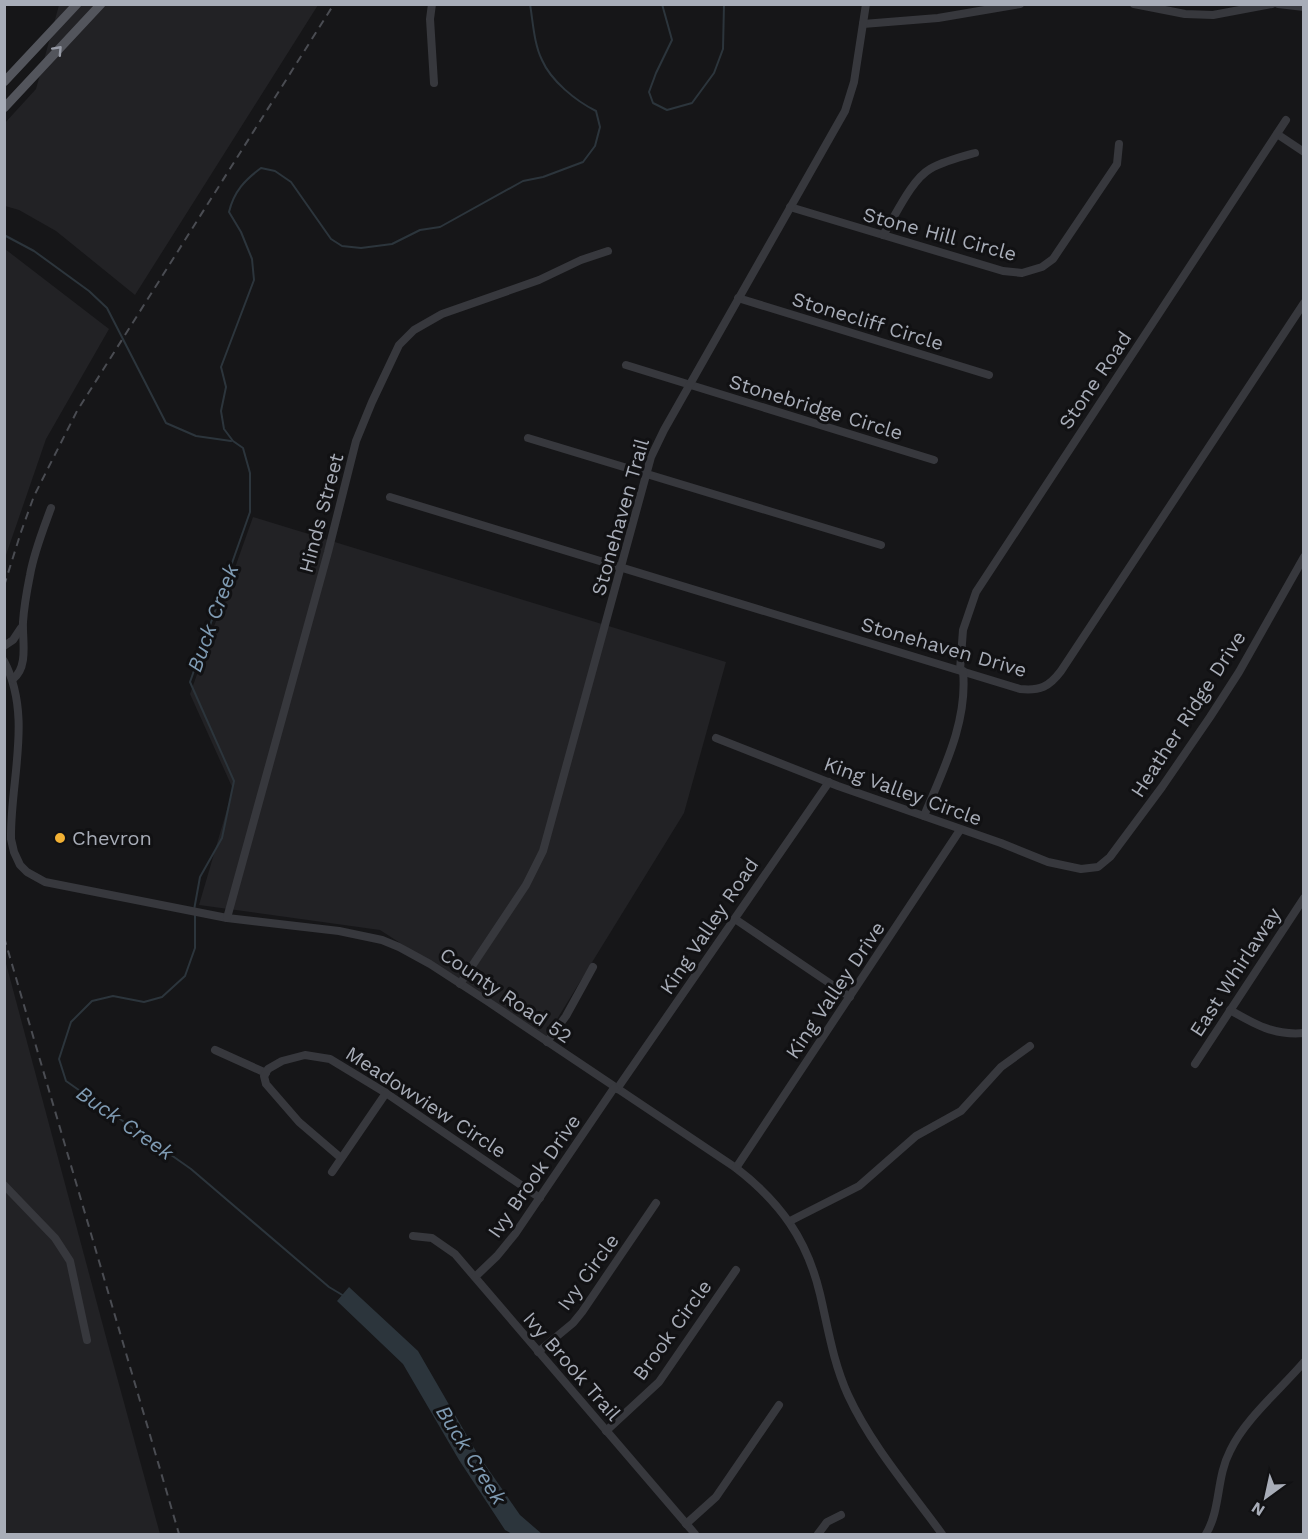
<svg xmlns="http://www.w3.org/2000/svg" width="1308" height="1539" viewBox="0 0 1308 1539" font-family="'Work Sans',sans-serif">
<style>
.built{fill:#222225}
.water{fill:#2c353c}
.lines{fill:none;stroke-linecap:round;stroke-linejoin:round}
.stream{stroke:#2c353c;stroke-width:2}
.minor{stroke:#37383d;stroke-width:8}
.major{stroke:#53555c;stroke-width:9}
.rail{stroke:#4a4c52;stroke-width:2;stroke-dasharray:8 6;stroke-linecap:butt}
.oneway{stroke:#979ba6}
.poi-dot{fill:#f2b134;stroke:#111113;stroke-width:2}
.labels{text-anchor:middle;stroke-width:6;stroke-linejoin:round;paint-order:stroke}
.street-label{font-size:20px;fill:#a8adb8;stroke:#111113}
.poi-label{font-size:20px;fill:#a8adb8;stroke:#111113;text-anchor:start}
.water-label{font-size:21px;font-style:italic;fill:#7f9bb3;stroke:#111113}
</style>
<rect width="100%" height="100%" fill="#161618"/>
<g class="built">
<path d="M59,5H318L135,295L56,231L19,210L5,206L4,124L36,89Z"/>
<path d="M5,249L109,329L46,439L5,558Z"/>
<path d="M253,517L726,662L684,813L546,1037L380,930L199,905L233,789L190,694Z"/>
<path d="M4,956L106,1337L160,1534H5Z"/>
</g>
<path class="water" d="M349,1287L418,1351L477,1453L520,1515L542,1534H512L505,1530L459,1460L403,1364L337,1301Z"/>
<g class="lines">
<g class="stream">
<path d="M662,4L672,40L656,73L649,92L653,103L667,110L692,103L714,73L723,49L724,4"/>
<path d="M4,235L34,251L89,291L107,308L166,423L196,436L231,441"/>
<path d="M194,910L200,877L222,838L234,781L190,682L250,512V473L243,448L233,441L224,429L221,411L226,387L221,367L254,280L252,259L241,232L229,212C234,191 245,180 261,168L275,171L291,182L331,239L342,246L361,248L392,244L420,230L440,227L523,181L543,177L583,162L595,146L600,127L596,111C576,101 551,81 542,60C534,44 533,22 530,4"/>
<path d="M195,915V948L185,976L162,997L144,1002L113,996L92,1001L71,1022L59,1059L66,1081L191,1169L329,1287L344,1296"/>
</g>
<g class="minor">
<path d="M432,4L430,19L434,83"/>
<path d="M1134,4L1185,14L1213,15L1272,4"/>
<path d="M1278,4L1304,7"/>
<path d="M863,24L938,18L1020,4"/>
<path d="M1277,134L1304,152"/>
<path d="M790,207L1003,271L1022,273L1042,267L1053,259L1117,164L1119,144"/>
<path d="M883,235C895,217 911,180 930,169C944,161 960,157 975,153"/>
<path d="M738,298L989,375"/>
<path d="M626,365L934,460"/>
<path d="M528,438L881,545"/>
<path d="M390,497L1020,689C1040,691 1049,687 1061,671L1304,303"/>
<path d="M4,646L13,640L21,628"/>
<path d="M4,661C33,716 10,780 11,839L14,852L20,865L27,872L45,882L227,918L339,931L382,940L399,947L430,964L487,1001L736,1168C780,1202 807,1239 820,1294C828,1328 833,1362 848,1395C871,1445 910,1490 942,1534"/>
<path d="M960,670L963,630L976,592L1286,120"/>
<path d="M13,679C29,667 22,639 23,622C24,606 27,590 30,575C34,552 43,530 51,508"/>
<path d="M716,738L838,786L1001,843L1048,862L1081,869L1098,867L1110,857L1162,787L1210,717L1239,672L1304,557"/>
<path d="M924,816C943,770 968,722 963,671"/>
<path d="M227,918L328,552L356,441L372,402L399,345L414,330L442,314L539,280L581,260L608,251"/>
<path d="M735,919L850,997"/>
<path d="M460,984L526,885L543,851L651,457L664,430L845,111L854,82L866,4"/>
<path d="M1230,1010C1254,1024 1275,1036 1304,1033"/>
<path d="M547,1042L566,1016L593,967"/>
<path d="M215,1050L266,1073"/>
<path d="M1195,1064L1304,898"/>
<path d="M617,1089L829,782"/>
<path d="M341,1158L299,1122L266,1084L264,1076L268,1069L282,1061L305,1055L330,1059L386,1093L540,1198"/>
<path d="M736,1168L960,830"/>
<path d="M332,1172L386,1093"/>
<path d="M4,1185L55,1238L70,1261L87,1340"/>
<path d="M790,1221L859,1186L916,1136L961,1111L1001,1067L1030,1046"/>
<path d="M413,1236L432,1238L455,1254L695,1534"/>
<path d="M475,1277L497,1256L515,1234L614,1088"/>
<path d="M538,1352L573,1323L582,1312L656,1203"/>
<path d="M606,1431L659,1382L736,1270"/>
<path d="M686,1524L716,1497L779,1405"/>
<path d="M818,1534L827,1522L841,1515"/>
<path d="M1206,1534C1221,1509 1216,1478 1230,1451C1245,1419 1280,1390 1304,1362"/>
</g>
<g class="major">
<path d="M4,82L77,4"/>
<path d="M4,108L101,4"/>
</g>
<g class="rail">
<path d="M4,586L21,532L34,496L77,411L334,4"/>
<path d="M4,937L179,1534"/>
</g>
</g>
<defs><path id="oneway-chevron" d="M-2-3.5L2.5 0L-2 3.5" fill="none" stroke-width="1.6" stroke-linecap="round" stroke-linejoin="round" transform="scale(1.5)"/></defs>
<use class="oneway" href="#oneway-chevron" transform="translate(58 50) rotate(-47)"/>
<circle class="poi-dot" cx="60" cy="838" r="6"/>
<g class="labels">
<g class="street-label">
<text transform="translate(940 234) rotate(15)" y="7">Stone Hill Circle</text>
<text transform="translate(868 321) rotate(17)" y="7">Stonecliff Circle</text>
<text transform="translate(1095 380) rotate(-56)" y="7">Stone Road</text>
<text transform="translate(816 407) rotate(17)" y="7">Stonebridge Circle</text>
<text transform="translate(321 513) rotate(-75)" y="7">Hinds Street</text>
<text transform="translate(620 517) rotate(-74)" y="7">Stonehaven Trail</text>
<text transform="translate(944 647) rotate(16)" y="7">Stonehaven Drive</text>
<text transform="translate(1188 714) rotate(-57)" y="7">Heather Ridge Drive</text>
<text transform="translate(903 791) rotate(20)" y="7">King Valley Circle</text>
<text transform="translate(709 926) rotate(-56)" y="7">King Valley Road</text>
<text transform="translate(1235 972) rotate(-57)" y="7">East Whirlaway</text>
<text transform="translate(835 990) rotate(-56)" y="7">King Valley Drive</text>
<text transform="translate(506 995) rotate(34)" y="7">County Road 52</text>
<text transform="translate(426 1102) rotate(33)" y="7">Meadowview Circle</text>
<text transform="translate(534 1176) rotate(-55)" y="7">Ivy Brook Drive</text>
<text transform="translate(588 1272) rotate(-54)" y="7">Ivy Circle</text>
<text transform="translate(672 1330) rotate(-54)" y="7">Brook Circle</text>
<text transform="translate(572 1366) rotate(49)" y="7">Ivy Brook Trail</text>
</g>
<g class="poi-label">
<text x="72" y="845">Chevron</text>
</g>
<g class="water-label">
<text transform="translate(213 618) rotate(-70)" y="7">Buck Creek</text>
<text transform="translate(125 1123) rotate(35)" y="7">Buck Creek</text>
<text transform="translate(471 1455) rotate(58)" y="7">Buck Creek</text>
</g>
</g>
<rect width="1308" height="1539" fill="none" stroke="#a8adb8" stroke-width="12"/>
<g transform="translate(1266 1497) rotate(213)" stroke="#111113" stroke-width="4.5" paint-order="stroke">
<path d="M0-4.5L10 22L0 15L-10 22Z" fill="#a8adb8"/>
<text y="-9" font-size="16" font-weight="bold" text-anchor="middle" fill="#a8adb8">N</text>
</g>
</svg>
